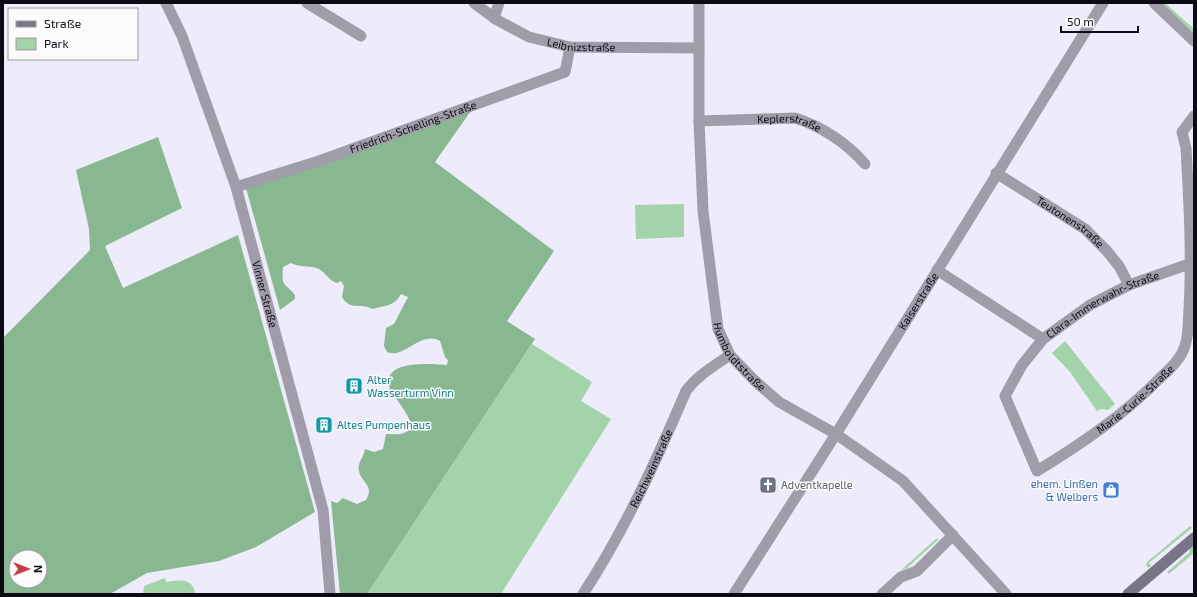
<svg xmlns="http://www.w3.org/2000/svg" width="1197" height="597" viewBox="0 0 1197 597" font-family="'Exo 2',sans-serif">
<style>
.green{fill:#a2d3a9}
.forest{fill:#88b88f;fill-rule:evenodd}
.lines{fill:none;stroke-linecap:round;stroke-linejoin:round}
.minor{stroke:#a09caa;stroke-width:11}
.tertiary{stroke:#a09caa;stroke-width:11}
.secondary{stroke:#7a7489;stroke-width:11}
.labels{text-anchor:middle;stroke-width:3;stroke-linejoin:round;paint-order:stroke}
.street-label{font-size:11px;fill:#0c0a15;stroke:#fbfbfb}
.culture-label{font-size:11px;fill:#0d838f;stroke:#fbfbfb;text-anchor:start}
.shop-label{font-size:11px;fill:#366cbe;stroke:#fbfbfb;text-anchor:end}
.worship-label{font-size:11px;fill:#5b616d;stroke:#fbfbfb;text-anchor:start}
</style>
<rect width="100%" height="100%" fill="#eeecfa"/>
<g class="green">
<path d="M1161,3H1165L1194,29V33Z"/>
<path d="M684,204V237L636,239L635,205Z"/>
<path d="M1065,341L1115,404L1108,410L1101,409L1097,411L1070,372L1052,353Z"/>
<path d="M532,344L592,382L581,401L611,419L501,594H367Z"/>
<path d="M1190,526L1192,528L1149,563L1151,566L1148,568L1146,565L1147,562Z"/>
<path d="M937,538L938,540L907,568L901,570Z"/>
<path d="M1194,545V553L1169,574L1167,572L1189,553L1190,548Z"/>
<path d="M165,578L166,582C179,580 193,577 195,594H143L144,586Z"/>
</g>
<g class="forest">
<path d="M473,108L435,162L554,251L507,321L535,339L367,594H340L331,501L337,503L343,498L357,504L366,500C375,485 361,483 359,471C357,463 364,457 365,449L374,452L383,449L386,434C438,438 392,400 389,386C383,359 433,364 447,365L448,360L445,357L440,341C421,330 403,360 387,352L384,346L386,328L394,324L408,297L401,294C395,306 384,306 372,309C361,302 351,312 342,297L344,286L341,281L337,283C329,281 326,273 319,269C311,265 300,268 291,263L283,267C281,288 285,282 295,295V299L280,310L246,188Z"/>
<path d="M158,137L182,208L105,246L123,288L238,235L315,512L256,547L219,561L147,573L110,594H3V338L90,250L89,229L76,170ZM16,557H40V581H16Z"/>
</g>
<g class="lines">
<g class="minor">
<path id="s1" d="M166,3L182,36L236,187L323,510L330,594"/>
<path d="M307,3L361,36"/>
<path id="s2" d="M474,3L497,20L529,37L570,47L699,48"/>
<path d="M1154,3L1194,41"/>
<path d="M494,18L499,3"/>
<path id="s3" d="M699,121L795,118C821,126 847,143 865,164"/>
<path id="s4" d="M996,173L1085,229L1106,250L1119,266L1129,285"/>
<path id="s5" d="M236,187L319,161L565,72L570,47"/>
<path id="s6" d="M937,270L1043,339L1090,305L1129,285L1192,263"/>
<path id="s7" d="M1043,339L1022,365L1005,396L1037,471C1081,444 1124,415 1160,378C1168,371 1177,363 1182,353C1189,340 1188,323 1189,309C1192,255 1189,202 1186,148L1182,132L1194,116"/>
<path id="s8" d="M583,594C625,530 656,461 686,391C698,375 714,366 730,355"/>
<path id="s9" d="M734,594L836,434L1103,3"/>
<path d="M882,594L901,577L917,571L953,535"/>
</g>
<path class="tertiary" id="s10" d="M699,3V121L703,211L718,329L730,355L754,380L779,402L836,434L903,481L1006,594"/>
<path class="secondary" d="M1128,594L1194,538"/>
</g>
<defs>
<g id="building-square" transform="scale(0.9)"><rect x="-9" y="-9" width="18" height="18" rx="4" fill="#0f9aa8" stroke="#fbfbfb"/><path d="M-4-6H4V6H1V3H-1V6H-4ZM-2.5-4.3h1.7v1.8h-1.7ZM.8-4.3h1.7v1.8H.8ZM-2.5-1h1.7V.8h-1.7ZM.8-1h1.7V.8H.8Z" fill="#fff"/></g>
<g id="church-square" transform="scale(0.9)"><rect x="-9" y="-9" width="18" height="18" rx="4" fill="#6b7280" stroke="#fbfbfb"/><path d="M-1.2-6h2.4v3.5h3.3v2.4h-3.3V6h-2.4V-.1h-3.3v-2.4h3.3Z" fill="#fff"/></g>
<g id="shop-square" transform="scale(0.9)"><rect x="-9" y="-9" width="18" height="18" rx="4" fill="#3f7fe0" stroke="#fbfbfb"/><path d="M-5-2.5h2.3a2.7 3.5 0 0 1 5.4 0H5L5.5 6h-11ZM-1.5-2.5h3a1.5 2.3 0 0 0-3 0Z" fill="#fff"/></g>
</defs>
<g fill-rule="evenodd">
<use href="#building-square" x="354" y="386"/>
<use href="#building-square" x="324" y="425"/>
<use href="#church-square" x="768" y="485"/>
<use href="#shop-square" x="1111" y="490"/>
</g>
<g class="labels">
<g class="street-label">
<text dy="4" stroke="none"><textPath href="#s2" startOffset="118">Leibnizstraße</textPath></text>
<text dy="4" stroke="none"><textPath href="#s3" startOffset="91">Keplerstraße</textPath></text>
<text dy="4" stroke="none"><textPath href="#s5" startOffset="187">Friedrich-Schelling-Straße</textPath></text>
<text dy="4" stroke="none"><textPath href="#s4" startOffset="89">Teutonenstraße</textPath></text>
<text dy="4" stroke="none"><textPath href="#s1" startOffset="308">Vinner Straße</textPath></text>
<text dy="4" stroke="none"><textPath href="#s9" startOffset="346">Kaiserstraße</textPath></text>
<text dy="4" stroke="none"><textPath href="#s6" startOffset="196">Clara-Immerwahr-Straße</textPath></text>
<text dy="4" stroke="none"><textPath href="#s10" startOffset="362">Humboldtstraße</textPath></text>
<text dy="4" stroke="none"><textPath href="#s7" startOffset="272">Marie-Curie-Straße</textPath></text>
<text dy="4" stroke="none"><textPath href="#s8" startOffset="143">Reichweinstraße</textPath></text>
</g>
<g class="culture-label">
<text x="367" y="384">Alter<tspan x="367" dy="13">Wasserturm Vinn</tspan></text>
<text x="337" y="429">Altes Pumpenhaus</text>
</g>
<g class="shop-label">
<text x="1098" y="488">ehem. Linßen<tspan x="1098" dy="13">&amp; Welbers</tspan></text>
</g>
<g class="worship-label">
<text x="781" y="489">Adventkapelle</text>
</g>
</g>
<rect width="1197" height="597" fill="none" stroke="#0c0a15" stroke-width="8"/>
<rect x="8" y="8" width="130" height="52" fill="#fbfbfb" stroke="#9b9b9f"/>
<rect x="16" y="21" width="20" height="6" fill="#7a7489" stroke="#9b9b9f"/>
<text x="44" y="28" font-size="12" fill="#0c0a15">Straße</text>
<rect x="16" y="38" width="20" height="12" fill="#a2d3a9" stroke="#9b9b9f"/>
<text x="44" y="48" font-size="12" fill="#0c0a15">Park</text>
<g transform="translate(28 569) rotate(90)"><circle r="19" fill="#fbfbfb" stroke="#9b9b9f"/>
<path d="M0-3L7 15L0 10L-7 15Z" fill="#ca3a45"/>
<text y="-6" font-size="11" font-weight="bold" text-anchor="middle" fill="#0c0a15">N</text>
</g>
<path d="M1061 26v6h77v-6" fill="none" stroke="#0c0a15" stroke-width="2"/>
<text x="1067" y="26" font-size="12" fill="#0c0a15" stroke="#fbfbfb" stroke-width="3" paint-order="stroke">50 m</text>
</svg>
